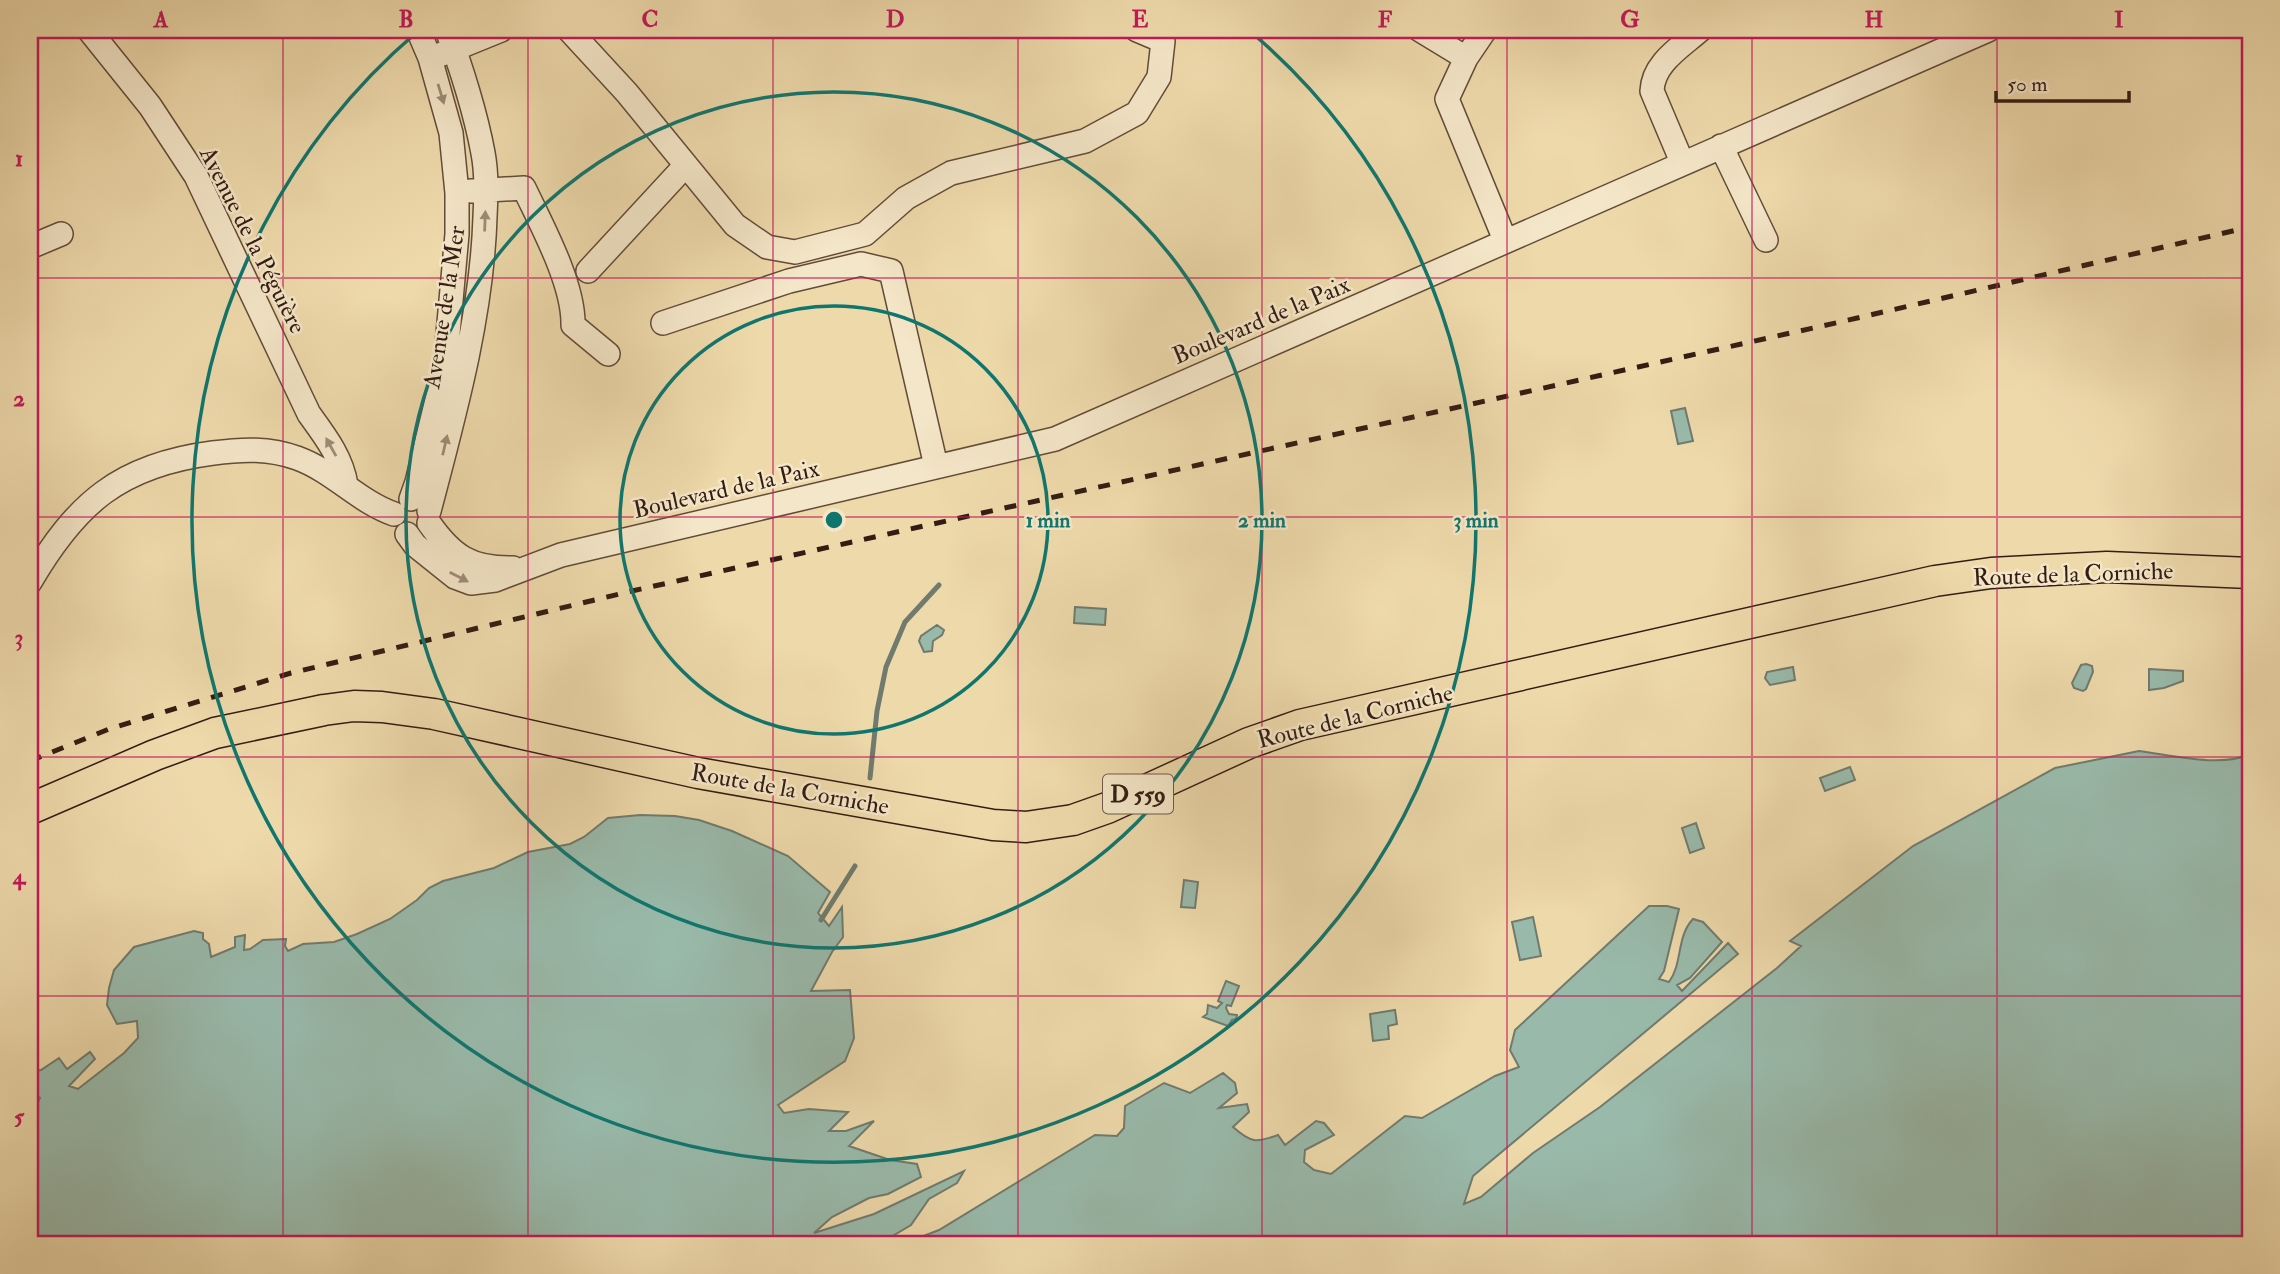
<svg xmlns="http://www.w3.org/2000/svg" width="2280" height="1274" font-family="'IM FELL Double Pica',serif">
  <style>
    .water { fill: #99baab; stroke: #707b6e; stroke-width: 2 }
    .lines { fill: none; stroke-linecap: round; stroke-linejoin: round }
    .stream { stroke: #707b6e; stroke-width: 5 }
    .minor-casing { stroke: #624c39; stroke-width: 26 }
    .major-casing { stroke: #331d13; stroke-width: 33 }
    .minor { stroke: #f4e6c8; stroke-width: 23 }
    .major { stroke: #eed9ab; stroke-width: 30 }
    .rail { stroke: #331d13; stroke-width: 5; stroke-dasharray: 12 12; stroke-linecap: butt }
    .oneway { fill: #9d8c77 }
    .grid { fill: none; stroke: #c2185b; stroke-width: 2; stroke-opacity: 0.55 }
    .ring { fill: none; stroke: #0f766e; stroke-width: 3.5 }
    .labels { text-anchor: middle; stroke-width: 5; stroke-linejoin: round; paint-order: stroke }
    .shield { fill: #f4e6c8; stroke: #6d5949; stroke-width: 2 }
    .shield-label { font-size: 23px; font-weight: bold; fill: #331d13 }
    .street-label { font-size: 24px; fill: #331d13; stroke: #f4e6c8 }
    .centre { fill: #0f766e; stroke: #f4e6c8; stroke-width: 3.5 }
    .ring-label { font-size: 21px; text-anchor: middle; font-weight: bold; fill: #0f766e; stroke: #f4e6c8; stroke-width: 5; stroke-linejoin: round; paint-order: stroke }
    .neatline { fill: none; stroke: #c2185b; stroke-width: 2.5 }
    .grid-label { font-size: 23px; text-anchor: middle; font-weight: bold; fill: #c2185b }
  </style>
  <rect width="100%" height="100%" fill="#eed9ab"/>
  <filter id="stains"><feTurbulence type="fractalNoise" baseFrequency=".00286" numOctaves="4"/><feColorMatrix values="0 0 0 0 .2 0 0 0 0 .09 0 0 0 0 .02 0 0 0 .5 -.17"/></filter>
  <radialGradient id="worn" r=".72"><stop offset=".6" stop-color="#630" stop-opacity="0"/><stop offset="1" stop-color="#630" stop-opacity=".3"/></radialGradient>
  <!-- water -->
  <path class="water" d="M1685,408L1693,441L1678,444L1671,411Z
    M1075,607L1106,609L1105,625L1074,623Z
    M937,625L944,630L942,635L933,641L932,651L924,652L919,641L921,636Z
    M2086,664L2092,666L2093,672L2086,689L2083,691L2074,688L2072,683L2081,665Z
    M1793,667L1795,680L1770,685L1765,678L1767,672Z
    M2149,669L2183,671V681L2164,688L2149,690Z
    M2139,751C2171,755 2221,768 2250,754V1244H903L939,1230L1095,1135L1117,1136L1124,1128L1125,1106L1164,1083L1190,1093L1223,1073L1235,1083L1237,1093L1219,1108L1247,1104L1249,1112L1233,1127C1251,1143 1256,1143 1278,1135L1285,1145L1316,1121L1324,1123L1334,1135L1305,1150L1304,1162L1314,1170L1331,1174L1405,1116L1422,1118L1495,1076L1519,1067L1510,1050L1515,1030L1649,906H1667L1679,909L1664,971L1659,979L1669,982C1683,963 1676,937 1693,919L1703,922L1722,942L1690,978L1677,985L1682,991L1728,943L1738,954L1473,1176L1464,1204L1481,1197L1533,1153L1600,1107L1777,968L1801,946L1790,941L1913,846L2055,768Z
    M1850,767L1855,780L1825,791L1820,778Z
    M640,815L675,816L699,820L732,831L788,856L830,892L818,913L829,926L842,907L843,937L832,952L811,991L850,990L854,1038L845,1061L778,1105L784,1113L809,1109L848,1112L829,1131H846L874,1121L849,1146L890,1160L917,1164L921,1177L888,1194L869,1198L832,1217L814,1233L874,1214L964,1171L957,1183L929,1199L911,1225L879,1244H30V1109L34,1110L40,1098L30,1092V1072L41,1070L59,1058L67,1069L90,1052L95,1059L69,1086L78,1089L124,1053L138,1038L137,1021L117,1024L107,1005L109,988L114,970L134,947L194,931L203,933V939L209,944L211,957L235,947V937L245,935L244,950L250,949L263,940L286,939L285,946L288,951L303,944L334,942L357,934L390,919L417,900L429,888L443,881L494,868L528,852L570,844L584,837L608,818Z
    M1696,823L1704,848L1690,853L1682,828Z
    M1184,880L1198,882L1195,908L1181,907Z
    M1533,917L1541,956L1520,960L1512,922Z
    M1226,981L1239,986L1231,1006L1227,1005L1226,1008L1229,1014L1237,1015L1236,1019L1232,1020L1228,1026L1203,1017L1207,1014L1208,1005L1217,1008L1222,1003L1218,1001Z
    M1395,1010L1397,1024L1388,1026L1389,1039L1373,1041L1370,1014Z"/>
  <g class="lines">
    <!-- stream -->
    <path class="stream" d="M870,778L877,711L886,667L905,622L939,585
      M821,920L855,866"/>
    <defs>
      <path id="minor" d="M89,30L150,106L196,176L309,414C325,436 342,458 346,485
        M569,30L627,93L735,225L767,247L795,252L865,234L906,198L951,173L1085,141L1137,113L1159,77L1163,41L1137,30
        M1420,30L1466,58
        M1485,30L1466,58L1447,99L1505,240
        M442,54L501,30
        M1721,146L1766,240
        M1682,162L1652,91C1653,63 1681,47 1700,30
        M471,191L524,188C542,226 574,284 573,325L608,354
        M30,247L61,234
        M588,271L685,166
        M663,323L789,281L861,264L891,271L936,466
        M411,499L417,482L445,367L457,234V193L451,133L430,58L418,30
        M429,511C454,416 482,316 485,217C486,196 487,174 483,153C476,115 461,66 447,30
        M429,523C452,556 471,569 513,568
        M407,534L415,545L455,577L471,583L495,580L561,555L1055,439L1988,30
        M30,582C76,503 120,465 213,453C243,449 269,448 297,458C333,471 359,502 394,514"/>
      <path id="major" d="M30,809L155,755L215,733L324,710L354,706L382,707L434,714L698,773L993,825L1026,827L1073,820L1107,808L1249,743L1300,725L1935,581L1991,573L2107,567L2250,573"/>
    </defs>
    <!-- minor casing -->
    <use href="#minor" class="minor-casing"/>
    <!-- major casing -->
    <use href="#major" class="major-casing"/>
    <!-- minor -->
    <use href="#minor" class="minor"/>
    <!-- major -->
    <use href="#major" class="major"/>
    <!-- rail -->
    <path class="rail" d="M30,761L109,729L291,673L632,591L1840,322L2250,227"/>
  </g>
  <!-- one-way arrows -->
  <defs><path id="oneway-solid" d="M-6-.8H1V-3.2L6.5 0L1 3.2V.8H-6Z" transform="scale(1.75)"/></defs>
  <g class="oneway">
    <use href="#oneway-solid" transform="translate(441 94) rotate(73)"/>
    <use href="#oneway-solid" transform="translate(485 221) rotate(-88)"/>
    <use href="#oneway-solid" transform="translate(445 445) rotate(-77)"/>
    <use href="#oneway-solid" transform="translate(331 447) rotate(-119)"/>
    <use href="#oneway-solid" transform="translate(459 577) rotate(27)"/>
  </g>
  <!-- grid -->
  <path class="grid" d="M283,30V1244M528,30V1244M773,30V1244M1018,30V1244M1262,30V1244M1507,30V1244M1752,30V1244M1997,30V1244M30,278H2250M30,517H2250M30,757H2250M30,996H2250"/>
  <!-- distance rings -->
  <g class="ring">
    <circle cx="834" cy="520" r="214"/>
    <circle cx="834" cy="520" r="428"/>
    <path d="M1251 32A642 642 0 1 1 417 32"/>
  </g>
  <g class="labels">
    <!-- shield labels -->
    <rect class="shield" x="1103" y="774.5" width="70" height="39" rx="5"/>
    <g class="shield-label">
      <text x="1138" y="802">D 559</text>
    </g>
    <!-- street labels -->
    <g class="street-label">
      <text transform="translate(253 240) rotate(63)" y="8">Avenue de la Péguière</text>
      <text transform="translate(444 307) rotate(-81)" y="8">Avenue de la Mer</text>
      <text transform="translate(1261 320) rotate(-23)" y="8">Boulevard de la Paix</text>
      <text transform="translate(726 489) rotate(-13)" y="8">Boulevard de la Paix</text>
      <text transform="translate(2073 574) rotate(-2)" y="8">Route de la Corniche</text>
      <text transform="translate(1355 716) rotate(-14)" y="8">Route de la Corniche</text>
      <text transform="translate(790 789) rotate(10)" y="8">Route de la Corniche</text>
    </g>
  </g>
  <circle cx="834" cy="520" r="10" class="centre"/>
  <g class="ring-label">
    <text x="1048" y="527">1 min</text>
    <text x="1262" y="527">2 min</text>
    <text x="1476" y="527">3 min</text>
  </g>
  <!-- margin -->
  <rect width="2280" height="1274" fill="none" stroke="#eed9ab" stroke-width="77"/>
  <!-- scale -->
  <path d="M1996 91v10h133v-10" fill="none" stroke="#331d13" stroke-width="3.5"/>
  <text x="2007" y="91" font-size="21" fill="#331d13" stroke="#f4e6c8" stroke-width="5" paint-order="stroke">50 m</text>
  <rect x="38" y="38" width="2204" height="1198" class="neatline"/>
  <g class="grid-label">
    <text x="161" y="27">A</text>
    <text x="406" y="27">B</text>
    <text x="650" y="27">C</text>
    <text x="895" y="27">D</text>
    <text x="1140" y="27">E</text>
    <text x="1385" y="27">F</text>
    <text x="1630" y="27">G</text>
    <text x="1874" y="27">H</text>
    <text x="2119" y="27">I</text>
    <text x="19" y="166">1</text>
    <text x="19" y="406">2</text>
    <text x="19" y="645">3</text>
    <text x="19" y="884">4</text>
    <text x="19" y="1124">5</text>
  </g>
  <rect width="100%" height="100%" filter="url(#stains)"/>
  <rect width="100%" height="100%" fill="url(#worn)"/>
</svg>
